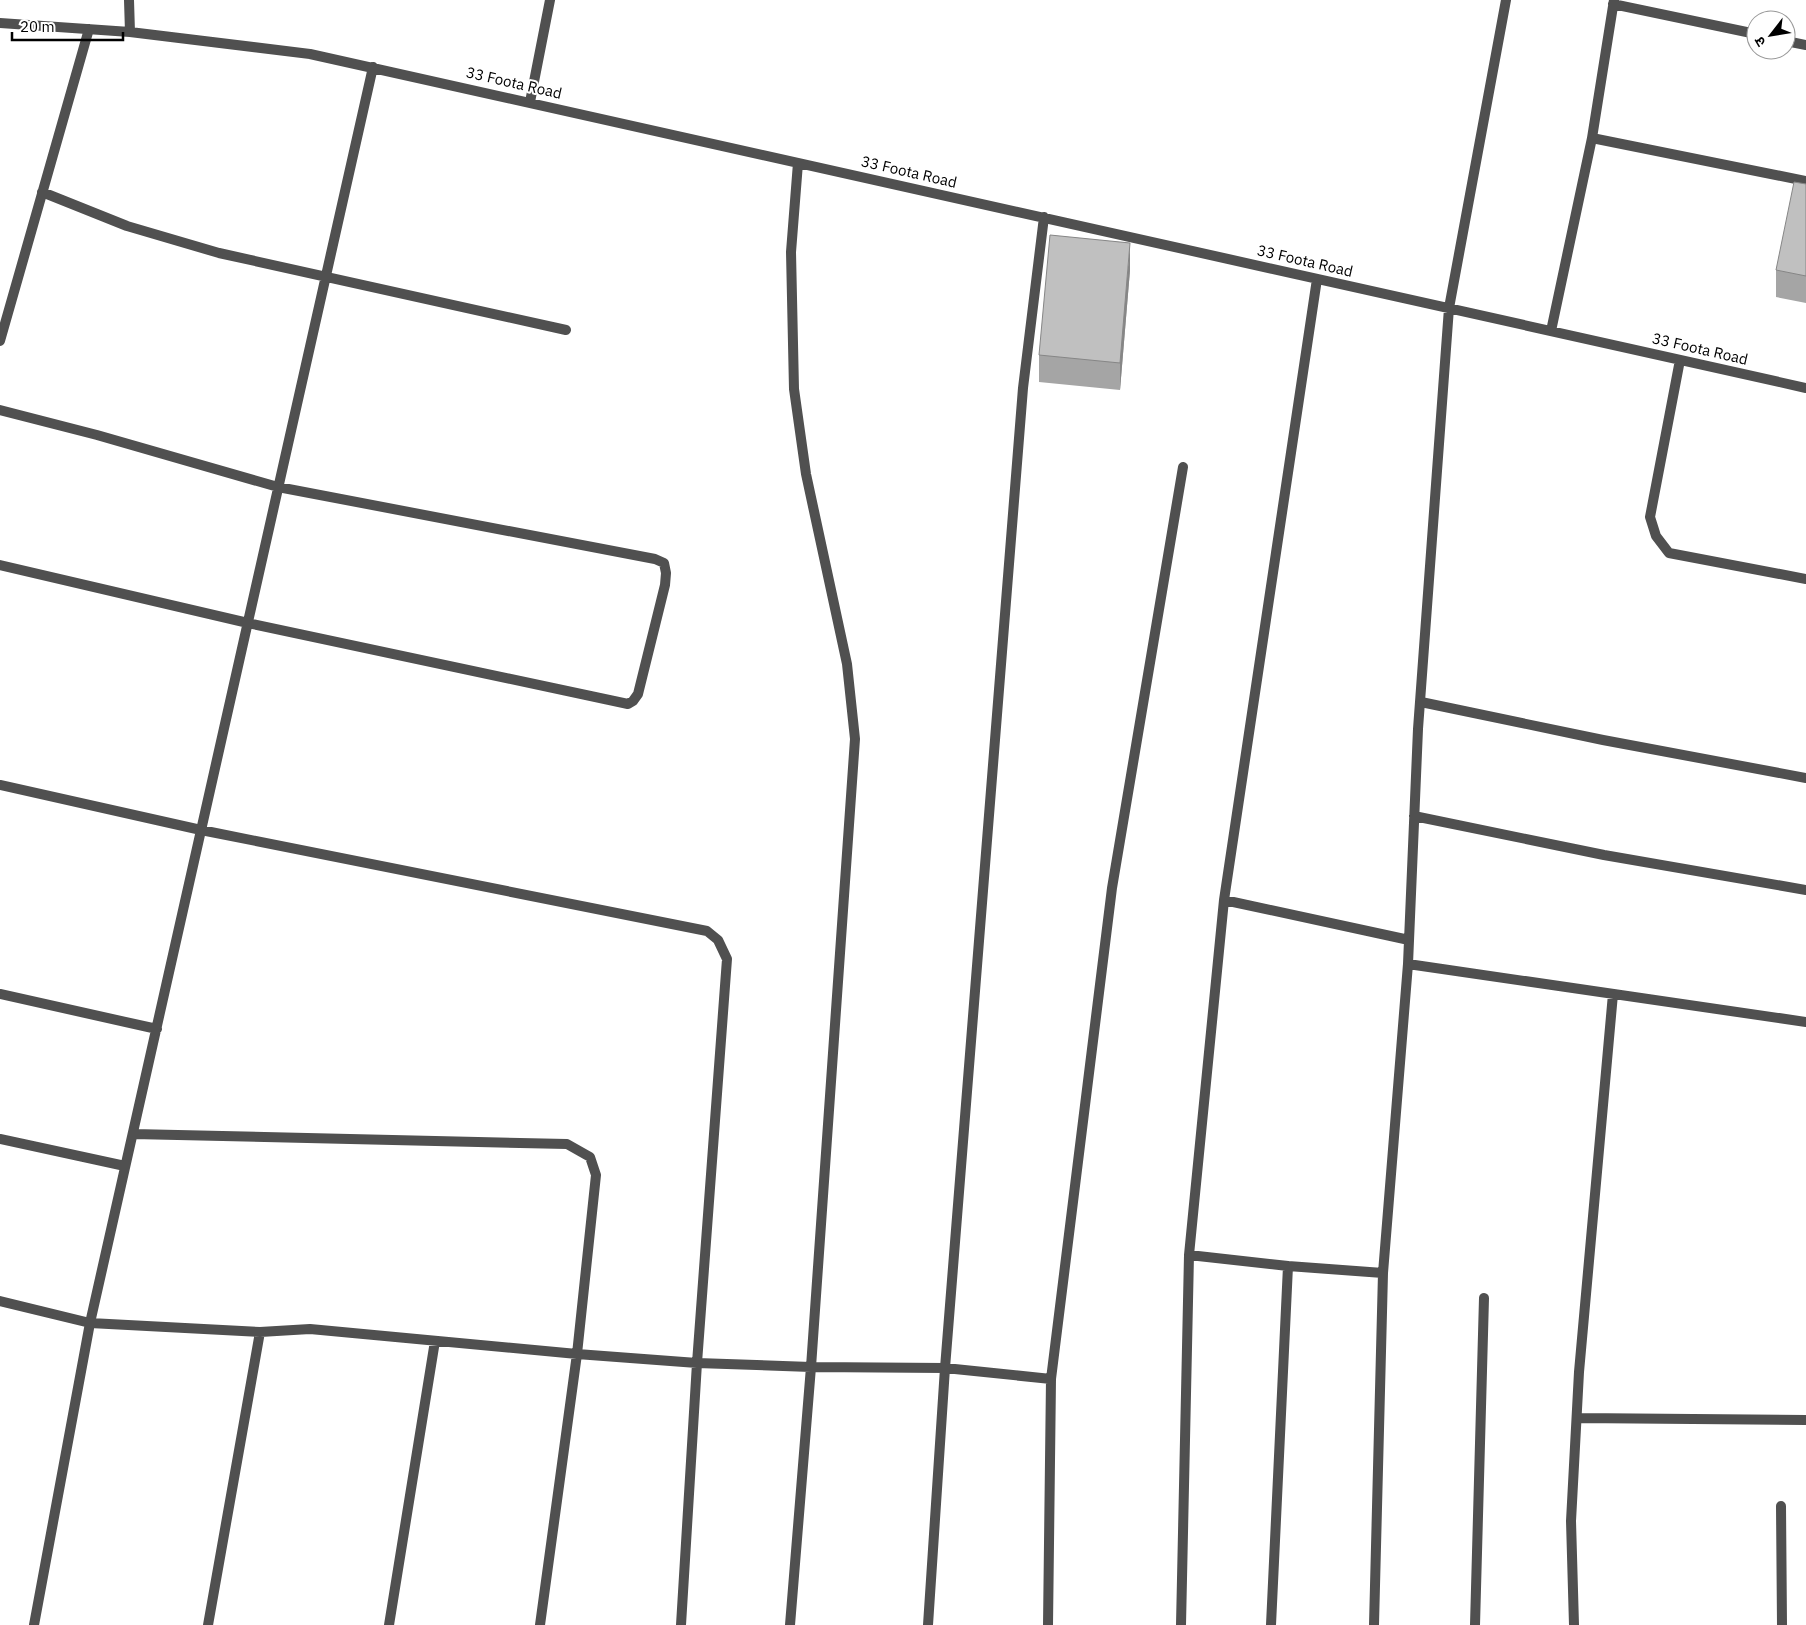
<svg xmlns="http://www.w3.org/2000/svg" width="1806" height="1625" font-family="'IBM Plex Sans','Noto Sans Devanagari',sans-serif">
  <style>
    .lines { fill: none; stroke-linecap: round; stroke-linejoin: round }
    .street { stroke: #505050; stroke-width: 10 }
    .wall { fill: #a5a5a5 }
    .shaded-wall { fill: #868686 }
    .building { fill: #c0c0c0; stroke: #868686 }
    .labels { text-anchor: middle; stroke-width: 4; stroke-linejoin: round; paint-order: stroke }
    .street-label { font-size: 15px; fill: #000; stroke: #fff }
  </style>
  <rect width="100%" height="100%" fill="#fff"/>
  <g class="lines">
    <!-- street -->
    <path class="street" d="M129,0L130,32
      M1613,4L1756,34
      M0,23L130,32L310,54L1806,388
      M1786,41L1806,45
      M530,102L550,0
      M1592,138L1806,181
      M42,192L127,226L219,253L566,330
      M1551,331L1592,138L1614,0
      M0,341L89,29
      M1680,360L1650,517L1656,536L1669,553L1806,579
      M0,410L97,435L278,487L655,559L664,563L666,573L665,585L638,694L633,701L628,704L248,623L0,565
      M1421,702L1603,740L1806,778
      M0,785L201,830L707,931L718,940L727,959L697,1363L681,1625
      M1414,816L1604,855L1806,890
      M1224,900L1409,940
      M1408,964L1806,1022
      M0,994L157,1029
      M133,1134L567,1144L590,1157L596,1175L577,1354L540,1625
      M0,1139L125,1166
      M1189,1255L1288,1266
      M0,1301L90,1323L260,1332L310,1329L577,1354L697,1363L811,1367L945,1368L1051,1379L1048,1625
      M1051,1379L1112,888L1183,467
      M1577,1418L1806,1420
      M1781,1506L1782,1625
      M34,1625L90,1323L373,67
      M208,1625L260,1332
      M389,1625L435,1341
      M790,1625L811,1367L855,739L847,664L806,474L794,389L791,252L798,163
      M928,1625L945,1368L1023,388L1044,217
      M1181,1625L1189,1255L1224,900L1317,279
      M1271,1625L1288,1266L1383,1273
      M1374,1625L1383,1273L1408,964L1418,729L1449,308L1506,0
      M1475,1625L1484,1298
      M1574,1625L1571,1521L1579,1372L1613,994"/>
  </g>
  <!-- wall -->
  <path class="wall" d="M1806,184V303L1776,297V270Z
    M1130,270L1120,390L1039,382V355Z"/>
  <!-- shaded-wall -->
  <path class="shaded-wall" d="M1130,243V270L1120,390V363Z"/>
  <!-- building -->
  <path class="building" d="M1794,182L1806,184V276L1776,270Z
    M1050,235L1130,243L1120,363L1039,355Z"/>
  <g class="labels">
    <!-- street labels -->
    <g class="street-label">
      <text transform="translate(514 83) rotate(13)" y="5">33 Foota Road</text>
      <text transform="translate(909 172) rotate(13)" y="5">33 Foota Road</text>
      <text transform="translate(1305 261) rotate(13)" y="5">33 Foota Road</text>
      <text transform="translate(1700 349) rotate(13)" y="5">33 Foota Road</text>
    </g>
  </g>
  <!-- north arrow -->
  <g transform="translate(1771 35) rotate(239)"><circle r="24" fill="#ffffff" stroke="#999999"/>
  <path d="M0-4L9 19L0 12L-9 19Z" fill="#000000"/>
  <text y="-8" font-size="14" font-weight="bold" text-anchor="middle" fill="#000000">उ</text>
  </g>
  <!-- scale -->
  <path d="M12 32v8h111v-8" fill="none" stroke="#000000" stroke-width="2.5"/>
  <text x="20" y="32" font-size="15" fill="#000000" stroke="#ffffff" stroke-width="4" paint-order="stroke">20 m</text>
</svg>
